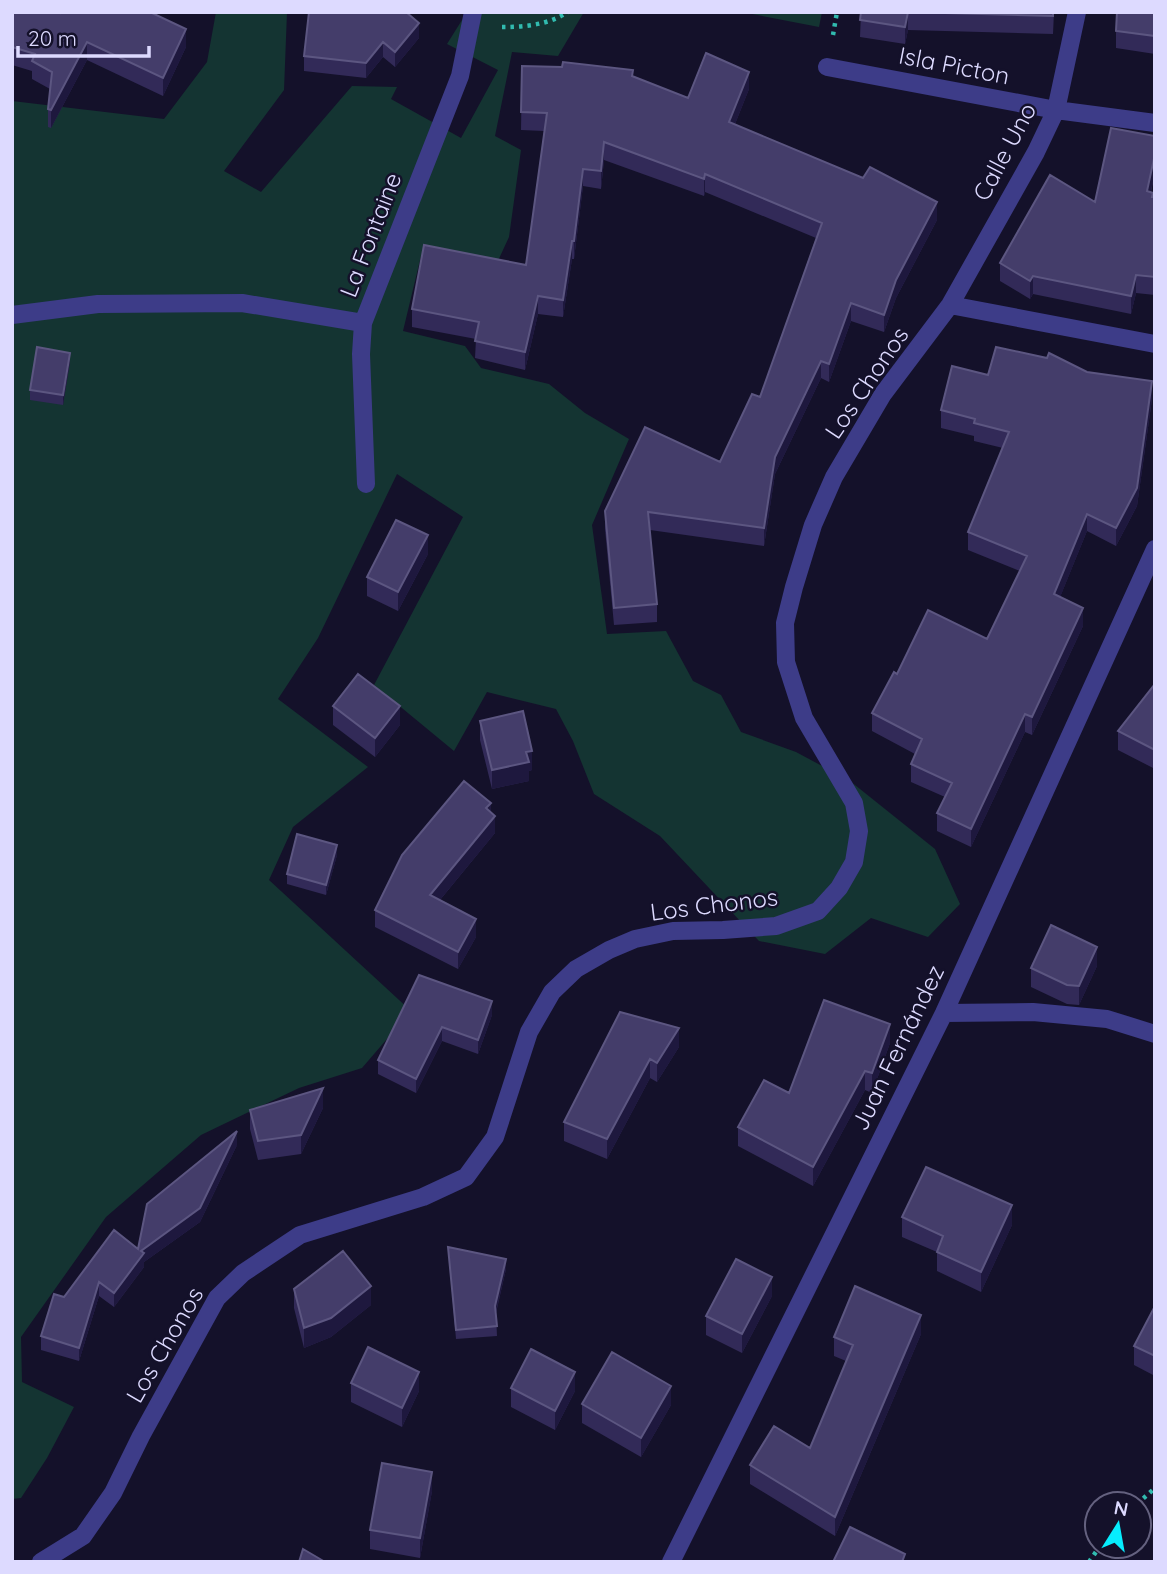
<svg xmlns="http://www.w3.org/2000/svg" width="1167" height="1574" font-family="Quicksand,sans-serif">
  <style>
    .green { fill: #143432 }
    .lines { fill: none; stroke-linecap: round; stroke-linejoin: round }
    .path { stroke: #31bbaf; stroke-width: 4.5; stroke-dasharray: 3.5 5; stroke-linecap: butt }
    .minor { stroke: #3d3c88; stroke-width: 18 }
    .wall { fill: #322a58 }
    .shaded-wall { fill: #1e183e }
    .building { fill: #443d6a; stroke: #5c5681; stroke-width: 2 }
    .labels { text-anchor: middle; stroke-width: 5; stroke-linejoin: round; paint-order: stroke }
    .street-label { font-size: 24px; fill: #dddaff; stroke: #14112a }
  </style>
  <rect width="100%" height="100%" fill="#14112a"/>
  <!-- green -->
  <path class="green" d="M216,12H287L284,90L224,171L261,192L352,86L397,87L391,99L461,138L498,70L447,44L467,12H584L558,56L512,52L495,136L521,150L509,237L497,263L421,256L403,331L465,346L481,368L549,384L585,413L629,439L592,525L607,634L666,631L693,681L721,695L741,732L796,752L850,781L935,849L960,904L928,937L871,918L825,954L759,941L660,836L594,794L573,741L556,709L487,692L454,751L374,685L463,517L397,474L318,638L278,699L368,767L293,827L269,880L411,1011L362,1068L299,1088L201,1135L106,1217L21,1337L22,1382L74,1407L47,1458L21,1498L12,1499V101L164,119L207,62Z
    M742,12H822L819,27Z"/>
  <g class="lines">
    <!-- path -->
    <path class="path" d="M502,27C524,27 548,25 568,12
      M833,35L837,12
      M1137,1504L1155,1488
      M1089,1562L1100,1546"/>
    <!-- minor -->
    <path class="minor" d="M827,67L1056,110L1155,123
      M950,305L1155,344
      M12,315L98,304L242,303L363,323
      M366,484L361,354L363,323L460,76L473,12
      M944,1013L1033,1012L1107,1019L1155,1034
      M41,1562L83,1536L113,1493L141,1436L217,1298L243,1273L300,1235L423,1197L466,1177L495,1137L529,1032L552,992L576,969L609,950L635,939L673,931L723,930L776,926L818,911L839,888L854,862L859,831L854,803L804,718L786,662L785,623L794,587L813,525L834,477L883,394L950,305L1036,152L1056,110L1077,12
      M671,1562L944,1013L1155,549"/>
  </g>
  <!-- wall -->
  <path class="wall" d="M12,12L186,47L163,96L87,60L51,128L48,127V109L50,89L32,79V71L12,65Z
    M309,12L419,38L395,67L383,57L366,78L304,71V56Z
    M861,12H1054L1053,34L908,30L905,44L860,37Z
    M1155,12V54L1116,48V31Z
    M522,66L633,76L688,98L749,89L735,124L937,220L896,298L884,332L851,321L829,382L821,378L775,474L764,546L650,530L657,604V622L614,625L605,529V511L720,462L760,397L816,238L705,192L704,196L604,160L601,189L583,186L574,259H572L563,317L538,314L525,370L475,358L476,339L412,327V309L526,265L544,131L521,130Z
    M1155,136V172L1151,192L1153,197H1155V295L1136,293L1131,314L1033,294L1030,299L1000,281V263L1095,202Z
    M70,362L63,405L30,400V390Z
    M1087,372L1152,399L1137,506L1116,546L1087,531L1060,597L1083,626L1032,735L1025,732L971,847L937,831V813L945,797L911,782V764L915,754L872,731V713L897,674L987,639L1020,571L968,550V532L1003,448L974,441V436L941,428V410L988,375Z
    M428,554L398,611L367,596V577Z
    M1155,684V769L1118,750V731Z
    M333,706L400,725L375,757L333,725Z
    M480,721L532,770L529,771V781L492,789L480,740Z
    M491,813L495,833L440,900L476,937L458,969L375,927V910Z
    M337,855L326,895L287,884V874Z
    M1097,966L1079,1005L1067,1004L1031,987V968Z
    M419,975L492,1015L478,1054L442,1041L416,1093L378,1074V1060Z
    M620,1012L679,1047L657,1082L650,1078L607,1159L564,1141V1122Z
    M890,1043L872,1093L865,1090L813,1186L738,1146V1127L789,1093Z
    M323,1108L301,1154L258,1160L250,1129V1110Z
    M237,1145L200,1222L144,1262V1267L114,1307L99,1296L79,1361L41,1350V1336L64,1297L138,1249Z
    M902,1217L1012,1225L981,1292L937,1271V1252L902,1237Z
    M448,1247L506,1269L496,1313L497,1336L456,1339Z
    M294,1289L371,1305L331,1337L304,1348L294,1308Z
    M772,1296L742,1353L706,1335V1316Z
    M1155,1306V1376L1134,1365V1346Z
    M921,1334L835,1536L750,1484V1465L810,1448L846,1361L834,1356V1337Z
    M351,1383L419,1391L402,1427L351,1402Z
    M511,1388L575,1391L555,1430L511,1407Z
    M582,1404L671,1405L641,1457L582,1423Z
    M432,1491L420,1558L370,1549V1530Z"/>
  <!-- shaded-wall -->
  <path class="shaded-wall" d="M908,12V30L905,44V27Z
    M419,23V38L395,67V52Z
    M186,29V47L163,96V78Z
    M87,42V60L51,128V110Z
    M383,42V57L366,78V63Z
    M749,72V89L729,139V122Z
    M604,142V160L601,189V171Z
    M1155,154V172L1147,209V191Z
    M583,169V186L574,259V241Z
    M705,174V192L704,196V179Z
    M937,202V220L896,298L884,332V315L896,280Z
    M572,241V259L563,317V300Z
    M1136,275V293L1131,314V296Z
    M1033,276V294L1030,299V281Z
    M538,296V314L525,370V352Z
    M851,303V321L829,382V364Z
    M70,353V362L63,405V395Z
    M821,361V378L775,474L764,546V528L775,457Z
    M1152,381V399L1137,506L1116,546V528Z
    M1087,514V531L1054,612V594Z
    M428,535V554L398,611V592Z
    M1083,608V626L1032,735V717Z
    M400,706V725L375,757V738Z
    M1025,714V732L971,847V829Z
    M532,751V770L529,771V781L492,789V770L526,752Z
    M491,803V820L486,808Z
    M495,816V833L430,912V895Z
    M337,845V855L326,895V885Z
    M476,919V937L458,969V952Z
    M1097,947V966L1079,1005V986Z
    M492,1001V1015L478,1054V1040Z
    M890,1024V1043L872,1093V1073Z
    M442,1027V1041L416,1093V1079Z
    M679,1028V1047L657,1082V1063Z
    M650,1059V1078L607,1159V1139Z
    M865,1071V1090L813,1186V1167Z
    M323,1088V1108L301,1154V1135Z
    M237,1131V1145L200,1222L144,1262V1267L114,1307V1293L141,1251Z
    M1012,1205V1225L981,1292V1272Z
    M506,1259V1269L495,1316V1306Z
    M772,1277V1296L742,1353V1334Z
    M99,1282V1296L79,1361V1348Z
    M371,1286V1305L331,1337L304,1348V1328Z
    M921,1315V1334L835,1536V1517Z
    M419,1372V1391L402,1427V1408Z
    M575,1372V1391L555,1430V1411Z
    M671,1386V1405L641,1457V1438Z
    M432,1472V1491L420,1558V1538Z"/>
  <!-- building -->
  <path class="building" d="M12,12H56L60,13V12H150L186,29L163,78L87,42L51,110L48,109L52,72L32,61L35,54L12,47Z
    M309,12H406L419,23L395,52L383,42L366,63L304,56Z
    M861,12H1053V16L908,12L905,27L860,20Z
    M1117,12H1155V36L1116,31Z
    M706,53L749,72L729,122L863,178L870,167L937,202L896,280L884,315L851,303L829,364L821,361L775,457L764,528L648,512L657,604L614,608L605,511L645,427L720,462L752,394L760,397L822,223L705,174L704,179L604,142L601,171L583,169L574,241H572L563,300L538,296L525,352L475,341L479,322L412,309L424,245L526,265L547,113L521,112L522,66L562,67L563,62L633,70L632,76L688,98Z
    M1111,128L1155,136V154L1147,191L1153,193L1152,197H1155V277L1136,275L1131,296L1033,276L1030,281L1000,263L1050,175L1095,202Z
    M37,347L70,353L63,395L30,390Z
    M996,347L1047,358L1049,353L1087,372L1152,381L1137,488L1116,528L1087,514L1054,594L1083,608L1032,717L1025,714L971,829L937,813L952,783L911,764L922,739L872,713L894,672L897,674L928,610L987,639L1027,556L968,532L1009,432L974,423L975,419L941,410L952,366L988,375Z
    M396,520L428,535L398,592L367,577Z
    M358,674L400,706L375,738L333,706Z
    M1155,684V750L1118,731Z
    M523,711L532,751L526,752L529,762L492,770L480,721Z
    M464,781L491,803L486,808L495,816L430,895L476,919L458,952L375,910L402,855Z
    M297,834L337,845L326,885L287,874Z
    M1051,925L1097,947L1079,986L1067,985L1031,968Z
    M419,975L492,1001L478,1040L442,1027L416,1079L378,1060Z
    M824,1000L890,1024L872,1073L865,1071L813,1167L738,1127L764,1080L789,1093Z
    M620,1012L679,1028L657,1063L650,1059L607,1139L564,1122Z
    M323,1088L301,1135L258,1141L250,1110Z
    M237,1131L200,1208L141,1251L144,1253L114,1293L99,1282L79,1348L41,1336L54,1294L64,1297L114,1230L138,1249L147,1204Z
    M926,1167L1012,1205L981,1272L937,1252L943,1236L902,1217Z
    M448,1247L506,1259L495,1306L497,1326L456,1330Z
    M343,1251L371,1286L331,1318L304,1328L294,1289Z
    M736,1259L772,1277L742,1334L706,1316Z
    M855,1286L921,1315L835,1517L750,1465L774,1426L810,1448L853,1345L834,1337Z
    M1155,1306V1356L1134,1346Z
    M368,1347L419,1372L402,1408L351,1383Z
    M531,1349L575,1372L555,1411L511,1388Z
    M612,1352L671,1386L641,1438L582,1404Z
    M382,1463L432,1472L420,1538L370,1530Z
    M850,1527L905,1554L902,1562H833Z
    M303,1549L325,1562H299Z"/>
  <g class="labels">
    <!-- street labels -->
    <g class="street-label">
      <text transform="translate(954 66) rotate(11)" y="8">Isla Picton</text>
      <text transform="translate(1005 152) rotate(-62)" y="8">Calle Uno</text>
      <text transform="translate(371 235) rotate(-69)" y="8">La Fontaine</text>
      <text transform="translate(867 383) rotate(-56)" y="8">Los Chonos</text>
      <text transform="translate(714 905) rotate(-7)" y="8">Los Chonos</text>
      <text transform="translate(898 1048) rotate(-64)" y="8">Juan Fernández</text>
      <text transform="translate(165 1345) rotate(-60)" y="8">Los Chonos</text>
    </g>
  </g>
  <!-- border -->
  <rect width="1167" height="1574" fill="none" stroke="#dddaff" stroke-width="28"/>
  <!-- north arrow -->
  <g transform="translate(1118 1525) rotate(11)"><circle r="33" fill="#14112a" stroke="#64617f" stroke-width="2"/>
  <path d="M0-5L12 26L0 18L-12 26Z" fill="#07ecfd"/>
  <text y="-10" font-size="19" font-weight="bold" text-anchor="middle" fill="#dddaff">N</text>
  </g>
  <!-- scale -->
  <path d="M18 46v10h131v-10" fill="none" stroke="#dddaff" stroke-width="3.5"/>
  <text x="28" y="46" font-size="21" fill="#dddaff" stroke="#14112a" stroke-width="5" paint-order="stroke">20 m</text>
</svg>
